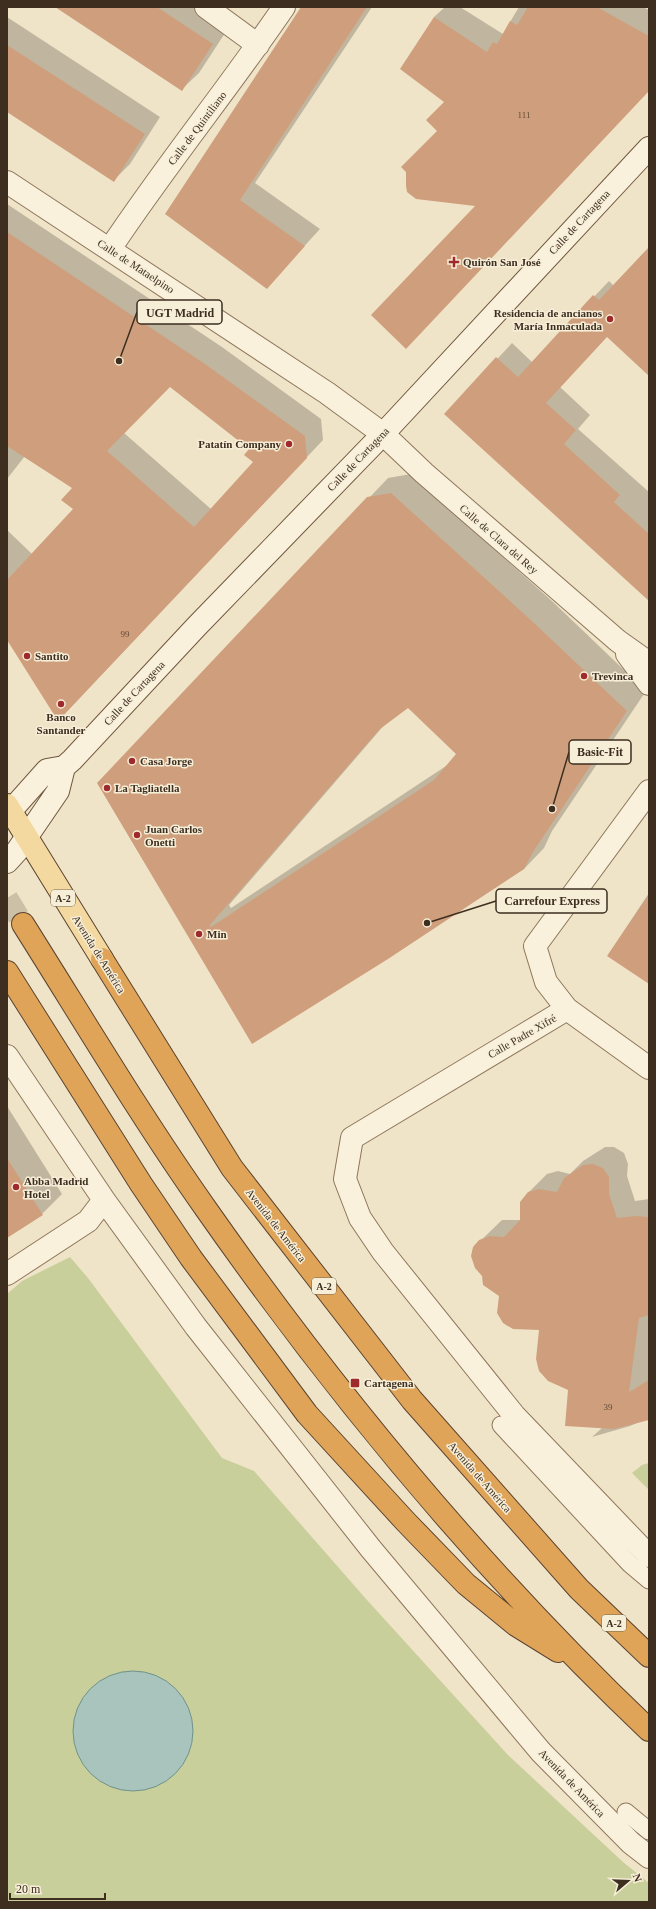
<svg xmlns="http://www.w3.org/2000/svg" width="656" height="1909" font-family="Georgia,serif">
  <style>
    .green { fill: #c9cf9b }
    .water { fill: #a9c4bc; stroke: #6f938a }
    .shadow { fill: #0003; fill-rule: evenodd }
    .building { fill: #cf9f7d; fill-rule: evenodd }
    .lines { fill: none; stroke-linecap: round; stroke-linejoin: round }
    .highway-tunnel { stroke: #ccc0a6; stroke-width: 22; stroke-dasharray: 22 11; stroke-linecap: butt }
    .lane-casing { stroke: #8d765c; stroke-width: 19 }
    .street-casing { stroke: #8d765c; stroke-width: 24 }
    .secondary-casing { stroke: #6f573f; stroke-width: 24 }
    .primary-casing { stroke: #5b4430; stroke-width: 24 }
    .highway-casing { stroke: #5b4430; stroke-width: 24 }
    .lane { stroke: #faf1dc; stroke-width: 17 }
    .street { stroke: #faf1dc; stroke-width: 22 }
    .secondary { stroke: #faf1dc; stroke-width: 22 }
    .primary { stroke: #f3d9a0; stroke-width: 22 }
    .highway { stroke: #e0a458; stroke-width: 22 }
    .poi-dot { fill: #9e2a2b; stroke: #f7eed8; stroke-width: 1.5 }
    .labels { text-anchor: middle; stroke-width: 3; stroke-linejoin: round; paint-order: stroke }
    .number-label { font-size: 9px; fill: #624a37 }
    .shield { fill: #f7eed8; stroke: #756857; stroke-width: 1 }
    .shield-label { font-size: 10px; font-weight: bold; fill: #3d2e20 }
    .street-label { font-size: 11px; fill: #3d2e20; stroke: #f7eed8 }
    .poi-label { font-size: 11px; font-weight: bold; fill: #3d2e20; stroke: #f7eed8; text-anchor: start }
    .leader { fill: none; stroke: #3d2e20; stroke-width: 1.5 }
    .callout-dot { fill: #3d2e20; stroke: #f7eed8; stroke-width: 1.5 }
    .callout { fill: #f7eed8; stroke: #3d2e20; stroke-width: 1.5 }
    .callout-label { font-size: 12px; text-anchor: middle; font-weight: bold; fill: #3d2e20 }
  </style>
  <rect width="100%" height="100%" fill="#f0e4c8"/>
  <!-- green -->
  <path class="green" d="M70,1257L88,1278L222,1458L254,1471L367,1600L508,1755L623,1862L649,1883V1902H7V1294L22,1281Z
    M649,1463V1490L632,1473L642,1465Z"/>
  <!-- water -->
  <path class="water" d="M73 1731a60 60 0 1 1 120 0a60 60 0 1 1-120 0Z"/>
  <!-- shadow -->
  <path class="shadow" d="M56,7H199L229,27L199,73L182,89Z
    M303,7H372L255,183L320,229L267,287L166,214Z
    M445,7H460L503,34L519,7H643L649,10V90L477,205L438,131L445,102L434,17Z
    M7,17L160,117L130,164L114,180L7,110Z
    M7,204L222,347L321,419L323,440L59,720L7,638V530L32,554L74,509L73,488L25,456L7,479ZM170,386L250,448L255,462L211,509L124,433Z
    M649,248V362L607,336L560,387L590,415L578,429L649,492V600L446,414L512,343L532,362L609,281L614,286Z
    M411,474L553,602L646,691L552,831L544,848L524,869L253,1043L98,784L388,478ZM409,707L457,754L449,764L231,908L229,905L386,723Z
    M649,893V983L608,955Z
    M7,1106L62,1194L42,1214L7,1237Z
    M605,1147H614L624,1153L628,1164L627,1176L635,1201L649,1199V1418L630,1426L592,1437L602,1428L569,1390L540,1329L513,1328L506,1325L501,1319L498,1309L500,1295L483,1276L474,1247L502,1220H521L529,1192L547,1174L558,1171L570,1174L583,1161Z"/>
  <!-- building -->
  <path class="building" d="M55,7H157L213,44L182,91Z
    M301,7H367L240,200L305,246L267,289L165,214Z
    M528,7H597L649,36V91L406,349L371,315L475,206L416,199L407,192L406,186V172L401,167L437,131L426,120L444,102L400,69L434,17L487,52L493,42L497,44L510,21L517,25Z
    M7,45L145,134L114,182L7,112Z
    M7,232L205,364L305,436L307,458L58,721L7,640V580L73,509L61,500L72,488L7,446ZM170,387L249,449L244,455L253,462L194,527L107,451Z
    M649,247V376L607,337L546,403L576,430L564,444L620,495L614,502L649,534V601L444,414L496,357L518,377L593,295L599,300Z
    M391,493L533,622L627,711L533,852L524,869L388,959L252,1044L97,783L367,497ZM408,708L456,754L434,780L211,927L210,925L380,729Z
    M649,894V984L607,956Z
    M7,1158L43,1215L7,1238Z
    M593,1164L603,1168L609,1177V1194L617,1218L635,1216L649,1217V1315L639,1318L629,1392L649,1380V1420L614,1429L565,1426L568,1390L548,1381L539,1371L536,1359L539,1330L513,1329L503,1323L497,1313L499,1296L483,1285L482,1276L475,1268L471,1256L473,1247L479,1240L490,1236L504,1237L520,1220V1202L528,1192L539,1189L557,1192L564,1178L583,1165Z"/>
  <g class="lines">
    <!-- highway-tunnel -->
    <path class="highway-tunnel" d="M7,898L23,924"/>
    <defs>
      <path id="lane" d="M501,1425L630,1564L649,1580
        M626,1812L649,1831"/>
      <path id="street" d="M206,7L258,45
        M7,182L327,393L383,434L424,473L618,641L649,663
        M110,249C165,166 228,89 284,7
        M627,654L649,684
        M649,791L535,946L546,982L567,1009L649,1068
        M567,1009L352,1138L345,1179L360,1218L383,1252L514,1415L649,1556
        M7,1056L104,1200L196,1327L371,1549L541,1752L631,1843L649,1857
        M7,1274L88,1221L104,1200"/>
      <path id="secondary" d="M7,815L47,770L64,767L72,760L196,627L383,434L649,148
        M7,862L17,851L58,791L64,767"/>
      <path id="primary" d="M7,805L102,959"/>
      <path id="highway" d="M23,924C83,1019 141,1117 206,1209C337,1396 484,1573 649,1730
        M102,959L232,1168L412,1400L579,1589L649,1656
        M7,972L141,1184L191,1258L307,1414L406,1522L466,1584L516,1625L558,1651"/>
    </defs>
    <!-- lane casing -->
    <use href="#lane" class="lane-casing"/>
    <!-- street casing -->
    <use href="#street" class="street-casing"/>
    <!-- secondary casing -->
    <use href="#secondary" class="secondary-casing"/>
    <!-- primary casing -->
    <use href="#primary" class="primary-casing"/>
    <!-- highway casing -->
    <use href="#highway" class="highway-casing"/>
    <!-- lane -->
    <use href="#lane" class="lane"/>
    <!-- street -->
    <use href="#street" class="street"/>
    <!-- secondary -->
    <use href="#secondary" class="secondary"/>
    <!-- primary -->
    <use href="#primary" class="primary"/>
    <!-- highway -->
    <use href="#highway" class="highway"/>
  </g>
  <!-- markers -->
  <g class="poi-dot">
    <path d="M452 256h4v4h4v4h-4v4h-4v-4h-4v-4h4z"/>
    <circle cx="610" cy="319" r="4"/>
    <circle cx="289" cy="444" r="4"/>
    <circle cx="27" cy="656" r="4"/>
    <circle cx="584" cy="676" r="4"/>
    <circle cx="61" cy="704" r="4"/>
    <circle cx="132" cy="761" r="4"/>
    <circle cx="107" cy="788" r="4"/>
    <circle cx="137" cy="835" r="4"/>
    <circle cx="199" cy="934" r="4"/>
    <circle cx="16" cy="1187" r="4"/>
    <rect x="350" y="1378" width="10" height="10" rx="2"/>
  </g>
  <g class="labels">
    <!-- number labels -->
    <g class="number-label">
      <text x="524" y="118">111</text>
      <text x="125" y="637">99</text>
      <text x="608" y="1410">39</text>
    </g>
    <!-- shield labels -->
    <g class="shield">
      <rect x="51" y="890" width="24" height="16" rx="3"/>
      <rect x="312" y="1278" width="24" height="16" rx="3"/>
      <rect x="602" y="1615" width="24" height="16" rx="3"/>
    </g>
    <g class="shield-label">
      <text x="63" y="902">A-2</text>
      <text x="324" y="1290">A-2</text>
      <text x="614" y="1627">A-2</text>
    </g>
    <!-- street labels -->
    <g class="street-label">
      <text transform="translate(197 128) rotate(-53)" y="4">Calle de Quintiliano</text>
      <text transform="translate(579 222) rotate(-47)" y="4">Calle de Cartagena</text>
      <text transform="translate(136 266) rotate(33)" y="4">Calle de Mataelpino</text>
      <text transform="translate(358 459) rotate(-46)" y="4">Calle de Cartagena</text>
      <text transform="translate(499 539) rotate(41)" y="4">Calle de Clara del Rey</text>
      <text transform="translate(134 693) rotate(-47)" y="4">Calle de Cartagena</text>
      <text transform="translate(99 954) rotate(58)" y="4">Avenida de América</text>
      <text transform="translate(522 1036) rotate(-30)" y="4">Calle Padre Xifré</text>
      <text transform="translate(276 1225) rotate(52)" y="4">Avenida de América</text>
      <text transform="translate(480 1477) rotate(49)" y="4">Avenida de América</text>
      <text transform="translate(572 1783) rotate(46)" y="4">Avenida de América</text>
    </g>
    <!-- poi labels -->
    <g class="poi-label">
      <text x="463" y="266">Quirón San José</text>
      <text x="602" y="317" text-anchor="end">Residencia de ancianos<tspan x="602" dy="13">María Inmaculada</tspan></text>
      <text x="281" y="448" text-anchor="end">Patatín Company</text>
      <text x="35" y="660">Santito</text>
      <text x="592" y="680">Trevinca</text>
      <text x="61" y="721" text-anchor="middle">Banco<tspan x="61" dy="13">Santander</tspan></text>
      <text x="140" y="765">Casa Jorge</text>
      <text x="115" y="792">La Tagliatella</text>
      <text x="145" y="833">Juan Carlos<tspan x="145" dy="13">Onetti</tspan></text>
      <text x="207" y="938">Min</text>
      <text x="24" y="1185">Abba Madrid<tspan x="24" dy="13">Hotel</tspan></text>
      <text x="364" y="1387">Cartagena</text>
    </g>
  </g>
  <!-- callouts -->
  <path class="leader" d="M119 361L137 312M552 809L569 752M427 923L496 901"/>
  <g class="callout-dot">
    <circle cx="119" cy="361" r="4"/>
    <circle cx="552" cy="809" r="4"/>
    <circle cx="427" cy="923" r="4"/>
  </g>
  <g class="callout">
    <rect x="137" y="300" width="85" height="24" rx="4"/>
    <rect x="569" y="740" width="62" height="24" rx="4"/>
    <rect x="496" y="889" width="111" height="24" rx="4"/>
  </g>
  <g class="callout-label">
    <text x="180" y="317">UGT Madrid</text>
    <text x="600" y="756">Basic-Fit</text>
    <text x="552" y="905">Carrefour Express</text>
  </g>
  <!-- border -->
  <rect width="656" height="1909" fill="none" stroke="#3d2e20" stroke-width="16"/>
  <!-- north arrow -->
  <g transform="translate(628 1881) rotate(71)" stroke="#f7eed8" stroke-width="3" paint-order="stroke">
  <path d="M0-3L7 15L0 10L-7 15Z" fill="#3d2e20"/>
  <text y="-6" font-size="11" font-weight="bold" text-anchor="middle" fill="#3d2e20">N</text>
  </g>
  <!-- scale -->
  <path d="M10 1893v6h95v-6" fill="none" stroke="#3d2e20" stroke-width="2"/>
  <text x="16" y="1893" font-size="12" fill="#3d2e20" stroke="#f7eed8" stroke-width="3" paint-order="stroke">20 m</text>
</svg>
